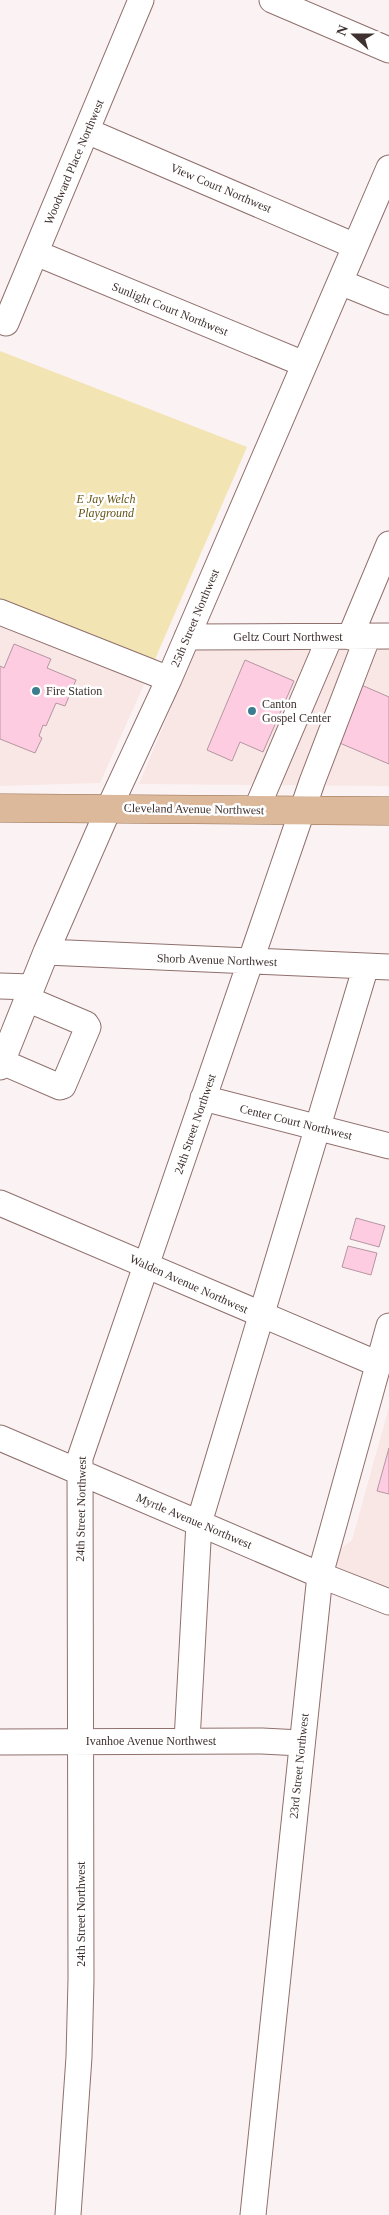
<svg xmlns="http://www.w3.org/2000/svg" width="389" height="2215" font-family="Georgia,serif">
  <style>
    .built { fill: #f9e7e5 }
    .park { fill: #f3e4b3 }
    .building { fill: #fecce0; stroke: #b496a2 }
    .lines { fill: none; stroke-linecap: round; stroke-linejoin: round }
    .minor-casing { stroke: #8f706d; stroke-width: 27 }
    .major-casing { stroke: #976c4b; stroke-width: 29 }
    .minor { stroke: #fff; stroke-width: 25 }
    .major { stroke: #ddb99c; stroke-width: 28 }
    .poi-dot { fill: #3b7c8e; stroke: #fff; stroke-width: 2 }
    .labels { text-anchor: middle; stroke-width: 5; stroke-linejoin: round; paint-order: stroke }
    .street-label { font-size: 12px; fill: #3e312f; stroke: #fff }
    .park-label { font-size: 12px; font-style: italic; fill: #655416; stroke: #fff }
    .poi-label { font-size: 12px; fill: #3e312f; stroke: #fff; text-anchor: start }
  </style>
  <rect width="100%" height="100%" fill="#fbf3f3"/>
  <!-- built -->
  <path class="built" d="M0,621L146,680L100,783L0,786Z
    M198,643H389V786L139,784Z
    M389,1407V1592L335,1568L339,1550L352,1540Z"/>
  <!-- park -->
  <path class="park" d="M0,351L247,447L146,680L0,621Z"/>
  <!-- building -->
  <path class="building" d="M14,644L51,659L47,668L76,680L65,706L56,703L46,726L43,725L39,736L42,738L35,753L0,739V666L4,668Z
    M245,660L294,681L263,752L240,742L232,761L207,750Z
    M359,684L389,697V764L335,741Z
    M356,1218L385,1226L379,1247L350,1239Z
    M348,1246L377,1253L371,1275L342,1267Z
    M389,1448V1494L377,1491Z"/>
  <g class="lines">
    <defs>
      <path id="minor" d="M272,0L389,50
        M87,131L355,246
        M36,253L304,364
        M340,282L389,302
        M6,323L141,0
        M0,612L169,679
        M187,637L389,636
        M350,637L389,544
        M256,810L330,637
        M46,952L389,967
        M0,986L32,987
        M2,1062L60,1087L63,1086L88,1027L86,1024L27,999
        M0,1067L46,952L109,808L169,679L389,168
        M203,1098L389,1146
        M0,1203L378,1364
        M0,1438L320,1575L389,1602
        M187,1741L199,1523L366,966
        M0,1742L262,1741L301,1743
        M68,2215L79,2057L81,1980L80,1458L312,782L368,636
        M253,2215L320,1575L389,1326"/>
      <path id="major" d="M0,808L389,811"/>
    </defs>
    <!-- minor casing -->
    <use href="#minor" class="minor-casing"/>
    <!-- major casing -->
    <use href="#major" class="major-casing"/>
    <!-- minor -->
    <use href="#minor" class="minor"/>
    <!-- major -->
    <use href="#major" class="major"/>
  </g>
  <!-- markers -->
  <g class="poi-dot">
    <circle cx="36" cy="691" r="5"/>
    <circle cx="252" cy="711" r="5"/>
  </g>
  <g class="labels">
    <!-- street labels -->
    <g class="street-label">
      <text transform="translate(74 162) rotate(-67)" y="4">Woodward Place Northwest</text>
      <text transform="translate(221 188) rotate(23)" y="4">View Court Northwest</text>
      <text transform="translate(170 309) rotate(22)" y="4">Sunlight Court Northwest</text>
      <text transform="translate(195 618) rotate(-67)" y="4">25th Street Northwest</text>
      <text x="288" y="641">Geltz Court Northwest</text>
      <text transform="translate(194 809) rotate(1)" y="4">Cleveland Avenue Northwest</text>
      <text transform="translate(217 960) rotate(2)" y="4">Shorb Avenue Northwest</text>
      <text transform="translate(296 1122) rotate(14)" y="4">Center Court Northwest</text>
      <text transform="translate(195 1124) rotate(-71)" y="4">24th Street Northwest</text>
      <text transform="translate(189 1284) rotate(24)" y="4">Walden Avenue Northwest</text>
      <text transform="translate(81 1509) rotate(-89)" y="4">24th Street Northwest</text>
      <text transform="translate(194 1521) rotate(23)" y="4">Myrtle Avenue Northwest</text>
      <text x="151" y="1745">Ivanhoe Avenue Northwest</text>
      <text transform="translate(299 1766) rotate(-84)" y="4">23rd Street Northwest</text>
      <text transform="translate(81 1914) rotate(-90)" y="4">24th Street Northwest</text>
    </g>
    <!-- park labels -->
    <g class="park-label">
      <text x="106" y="503">E Jay Welch<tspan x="106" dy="14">Playground</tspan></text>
    </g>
    <!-- poi labels -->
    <g class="poi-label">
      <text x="46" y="695">Fire Station</text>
      <text x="262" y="708">Canton<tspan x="262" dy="14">Gospel Center</tspan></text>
    </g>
  </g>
  <!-- north arrow -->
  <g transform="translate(354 35) rotate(291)" stroke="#ffffff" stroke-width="4" paint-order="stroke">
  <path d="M0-4L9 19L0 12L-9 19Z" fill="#3e312f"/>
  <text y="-8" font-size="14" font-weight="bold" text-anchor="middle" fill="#3e312f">N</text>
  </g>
</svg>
